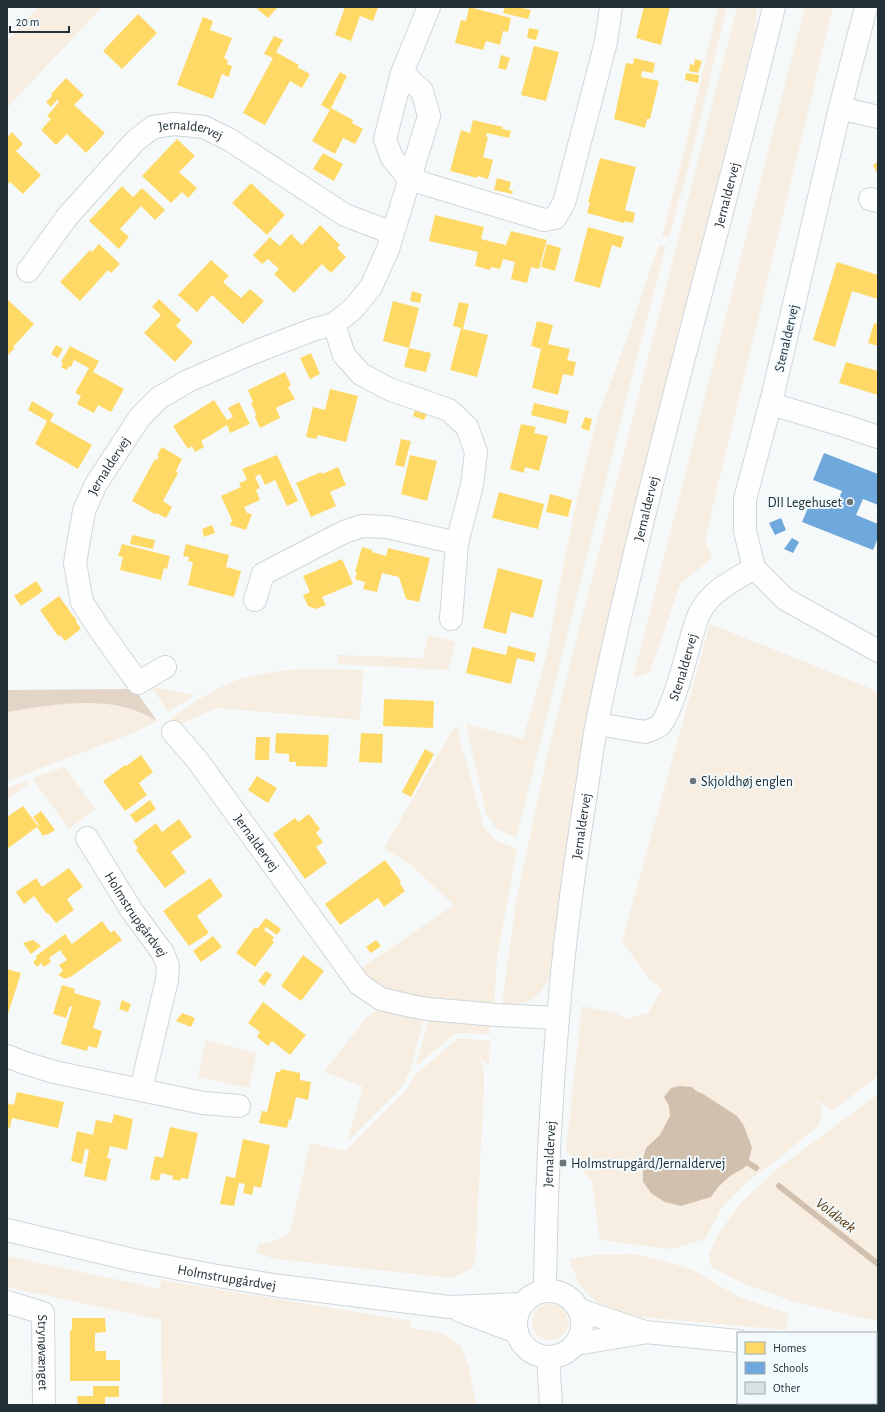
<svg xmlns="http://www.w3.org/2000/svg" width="885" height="1412" font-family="'Alegreya Sans',sans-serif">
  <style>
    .green { fill: #f7ede1 }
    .forest { fill: #e2d5c7 }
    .water { fill: #d2c0ae }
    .homes { fill: #ffd966 }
    .schools { fill: #6fa8dc }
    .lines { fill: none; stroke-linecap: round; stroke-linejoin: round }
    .stream { stroke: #d2c0ae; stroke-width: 6 }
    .building { fill: #d8e1e4 }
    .street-casing { stroke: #ced7db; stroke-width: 24 }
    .secondary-casing { stroke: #ced7db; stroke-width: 24 }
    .street { stroke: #fefefe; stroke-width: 22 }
    .secondary { stroke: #fefefe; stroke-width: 22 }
    .poi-dot { fill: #6b767b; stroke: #f2fafd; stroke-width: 1.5 }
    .labels { text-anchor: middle; stroke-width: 4; stroke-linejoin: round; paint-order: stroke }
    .street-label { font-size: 14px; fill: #213037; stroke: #f2fafd }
    .poi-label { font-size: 14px; fill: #213037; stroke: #f2fafd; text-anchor: start }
    .water-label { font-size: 15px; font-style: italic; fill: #583303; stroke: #f2fafd }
  </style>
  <rect width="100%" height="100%" fill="#f5f9fa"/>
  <!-- green -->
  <path class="green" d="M38,7H102L7,108V41Z
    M718,7H727L691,157L669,238L662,236L683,156Z
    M737,7H757L755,31L605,628L549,978C537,1001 527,1005 502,1004L516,902L547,756Z
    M805,7H833L705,539L712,558L680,584L650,672L633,678Z
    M659,245L666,246L625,403L516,838L496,828L486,814L466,724L523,739L547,654L562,572L577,499L597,419L626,341Z
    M710,624L872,689L878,693V1076L832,1111L811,1096L822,1107L819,1125L771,1165L748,1181L722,1207L705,1239L671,1249L600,1240L592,1182L566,1150L582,1006L618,1014L625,1019L648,1013L662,989L648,978L622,941Z
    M428,635L456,642L448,670L338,664L337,655L423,658Z
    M300,669L363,670L360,720L219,708L212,710L177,726L171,718C190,705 209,692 230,683C252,674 276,671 300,669Z
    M152,687L195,695L168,712Z
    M93,702C117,707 136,708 157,721L136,732L7,781V712L46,705Z
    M457,725L463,754L465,757L484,828L495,840L517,849L497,958L494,1004L418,998L387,991L369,980L360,969L454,905L411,865L384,848L453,729Z
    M65,767L95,809L69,829L32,778Z
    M26,781L29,784L7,799V788Z
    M384,1009L424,1018L409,1074L400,1089L347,1142L362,1091V1086L324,1072L366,1018L376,1011Z
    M429,1017L491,1022L490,1034L456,1033L416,1066Z
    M458,1038L490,1041L489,1066L480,1058L484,1072V1086L475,1263L471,1269L452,1278L276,1259L256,1253L259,1244L272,1242L290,1233L310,1143L345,1151L407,1089L414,1076Z
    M206,1040L256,1053L249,1088L198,1077Z
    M878,1094V1320L867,1319L795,1302L740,1282L711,1267L709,1255L717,1236L739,1205L776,1170Z
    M634,1254L661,1260L693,1270L737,1296L788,1314L786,1330L630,1316L596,1302L579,1284L569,1259L595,1255Z
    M7,1256L160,1289L161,1280L410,1321L411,1328L444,1334L461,1346L469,1367L476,1405H162L161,1320L7,1287Z
    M532 1322a18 18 0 1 1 36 0a18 18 0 1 1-36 0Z"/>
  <!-- forest -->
  <path class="forest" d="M130,689L136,691L157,721C112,693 56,704 7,712V690Z"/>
  <!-- water -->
  <path class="water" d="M680,1086L692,1087L696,1091L703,1094L737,1116L744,1126L752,1148L748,1163L744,1168L730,1176L718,1187L711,1197L681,1206L665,1202L652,1194L643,1182V1159L646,1148L660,1135L670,1116L669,1106L664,1097L671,1088Z"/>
  <!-- homes -->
  <path class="homes" d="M255,7H278L268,18Z
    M345,7H378L373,21L360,16L351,41L335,35Z
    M469,7L511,18L508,32L503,31L500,45L486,41L483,50L455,43L461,20L466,21Z
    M505,7H518L531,10L528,19L503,13Z
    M644,7H670L661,45L636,38Z
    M138,14L157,33L122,69L103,51Z
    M203,17L213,21L210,30L232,38L224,58L228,60L227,64L232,66L229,77L222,74L213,99L177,85Z
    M529,28L539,30L536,40L527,38Z
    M274,36L283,40L276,52L299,65L297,67L310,74L302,88L290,81L265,125L243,113L273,58L264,54Z
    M534,46L559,52L546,101L521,95Z
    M501,55L510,58L506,70L498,68Z
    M634,58L655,63L653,73L642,71L641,77L659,81L650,119H647L645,128L614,119L626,63L633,64Z
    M695,59L702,61L698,73L689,71L690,64L694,65Z
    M340,72L347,76L331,108L353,120L352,123L363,129L355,144L343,138L335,154L312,141L330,110L321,105Z
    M686,73L699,75L698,83L685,80Z
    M66,78L84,95L74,105L105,133L86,153L67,134L56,145L41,130L51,119L47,116L59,102L57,100L51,107L46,102L52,96L51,94Z
    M473,120L503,127L502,129L511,131L509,138L487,133L486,137H488L483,157L493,160L488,179L478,176L477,178L450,171L461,130L470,133Z
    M12,132L23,144L16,151L41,175L23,194L10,182L7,185V138Z
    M177,139L195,156L179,172L197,188L188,198L182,192L171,203L142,176Z
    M323,153L343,164L334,181L313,169Z
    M600,158L636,167L625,210L635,213L633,223L625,221L624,223L587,213L590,203L588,202Z
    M878,162V175L873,165Z
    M497,178L511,182L509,190L513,191L512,194L494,190Z
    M251,183L285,215L267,235L232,203Z
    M122,186L133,197L142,188L165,210L155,220L141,206L120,229L129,237L119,249L89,221Z
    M435,215L484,227L481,239L506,245L511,231L547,240L539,269L531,267L527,283L511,279L515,262L503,259L500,269L491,267L490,270L475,266L478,252L429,241Z
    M320,225L340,245L337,248L346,257L331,273L322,264L294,293L274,274L279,269L268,259L262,264L253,255L270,237L280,246L291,234L302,245Z
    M588,227L624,237L621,248L612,245L600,288L574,281Z
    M99,244L120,264L111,273L108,270L80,301L60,282L90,250L92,252Z
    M547,244L561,248L555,271L541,267Z
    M211,260L229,276L223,282L241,298L250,289L264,301L243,324L212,295L197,312L178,295Z
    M837,262L878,275V299L852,291L835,347L813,340Z
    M412,291L422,294L420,303L410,301Z
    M7,299L34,324L13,347L15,348L7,356Z
    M159,299L181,320L176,326L193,342L175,362L144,333L161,315L152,307Z
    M393,301L419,308L409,348L383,341Z
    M459,302L469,304L463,329L488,335L477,377L450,370L461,328L453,326Z
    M537,321L553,325L548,344L570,349L567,360L576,362L573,376L563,374L558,395L532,388L541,349L531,346Z
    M874,323L878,324V346L868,343Z
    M56,345L63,349L58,358L51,354Z
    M70,346L99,361L93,372L124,389L111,412L98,405L94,413L77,404L81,396L75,393L89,368L74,360L71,367L69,366L67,370L61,367L63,363L61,362Z
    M409,348L431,353L426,372L404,367Z
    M311,353L320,374L310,379L300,358Z
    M846,362L878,371V395L839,383Z
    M285,372L291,385L288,387L295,399L276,408L280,418L260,428L255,417L256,414L251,403L253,402L248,390Z
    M330,389L358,396L346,442L318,435L316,439L306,437L313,407L325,410Z
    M214,400L227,420L233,417L228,408L239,402L250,424L230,433L227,425L201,441L204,447L195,452L192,446L188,449L173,426Z
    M32,401L54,414L50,421L92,445L78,469L35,444L47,421L28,410Z
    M534,403L569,411L566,424L531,415Z
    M416,408L428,412L424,420L413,416Z
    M585,417L592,419L589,431L581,428Z
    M521,424L536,427L534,433L548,436L539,471L525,467L524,473L510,469Z
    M401,439L411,441L404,467L395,465Z
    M162,447L182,459L176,471L178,473L163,501L172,507L166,518L156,513L155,514L132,501L155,459L157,460L159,456L157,455Z
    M277,455L298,501L287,506L275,480L265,485L260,474L255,477L260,488L256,490L260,500L244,507L247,513L252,514L246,530L230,525L232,520L221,496L241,487L239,483L247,480L242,469Z
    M410,455L437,461L427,501L401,494Z
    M338,467L346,485L330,492L336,506L311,517L296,483L321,472L322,474Z
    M499,492L544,504L538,529L492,518Z
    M550,494L572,500L568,517L546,512Z
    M212,525L215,533L204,537L202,529Z
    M132,535L155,540L153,549L130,544Z
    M122,544L170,556L167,569L164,568L161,580L120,570L123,557L118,556Z
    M186,544L229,555L226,567L241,571L234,597L188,585L193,562L188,561L189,557L183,556Z
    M362,547L372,550V552L386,556L388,548L430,558L419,602L406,599L399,577L382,573L377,592L363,589L365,582L355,579L357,572H355Z
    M342,559L353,584L322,597L326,605L315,609L308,606L303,595L310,592L303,576Z
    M498,568L543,580L533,618L511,612L506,634L483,628Z
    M36,581L43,591L21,606L14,596Z
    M59,596L77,621L76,622L81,629L65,641L60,635L58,636L40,610Z
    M508,646L536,653L534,662L517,658L511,684L466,673L472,647L506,655Z
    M384,699L434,701L433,728L383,726Z
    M276,733L329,735L327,767L296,766V762H289V754L275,753Z
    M361,733L383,734L382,763L359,762Z
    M256,737H270L269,760H255Z
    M425,749L434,754L411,797L402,792Z
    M141,755L153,772L139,783L147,795L125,811L103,781L125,765L126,766Z
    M257,776L277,788L268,803L248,790Z
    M150,800L156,809L136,823L130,815Z
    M23,806L38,826L39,825L33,817L41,811L55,830L47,835L46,834L43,836L37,827L7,849V817Z
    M309,814L320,829L316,833L323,842L316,847L327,863L305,879L273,834L295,818L298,822Z
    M179,819L192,837L171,852L186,872L165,888L136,850L138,848L133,841L156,823L162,832Z
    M385,860L401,881L399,882L405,891L384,907L378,898L340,925L325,904Z
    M69,868L83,887L67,899L74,910L56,923L48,913L47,914L34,896L24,904L16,892L36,878L42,887Z
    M210,878L223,896L197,916L209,933L189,946L163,911Z
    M266,918L281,929L277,935L266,927L264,930L274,937L272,940L274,942L255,967L236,953L255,927L257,929Z
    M102,921L111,933L114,930L122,940L69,978L68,977L65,979L58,975L63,971L59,965L67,960L60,950L49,958L51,962L44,967L41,963L37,967L33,962L37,958L36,956L65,934L72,944Z
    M213,936L222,947L201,962L193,951Z
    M33,940L41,946L31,954L23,943Z
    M376,940L381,946L371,953L366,947Z
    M303,955L324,971L301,1001L281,986Z
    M7,969L21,973L8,1014H7Z
    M266,971L272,975L264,986L258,981Z
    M62,985L75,989L74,993L101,1001L93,1028L102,1031L97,1048L88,1046L87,1051L61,1044L72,1007L70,1006L66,1018L53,1014Z
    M122,1000L131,1004L128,1012L119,1009Z
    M263,1002L306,1035L290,1055L272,1041L268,1046L257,1037L260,1032L248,1023Z
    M182,1013L195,1018L191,1027L176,1021Z
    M281,1069L300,1073V1080L311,1082L308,1100L296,1097L291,1120L289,1119L287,1128L259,1123L262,1111L267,1112L276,1072H280Z
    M17,1092L64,1102L58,1128L12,1118L10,1128L7,1127V1103L14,1105Z
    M114,1114L133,1119L127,1150L110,1146L107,1158L111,1159L106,1181L84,1176L89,1150L85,1149L82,1164L71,1161L77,1131L93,1135L96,1120L112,1123Z
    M170,1127L198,1133L188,1179L181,1178L180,1181L172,1179L173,1176L161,1173L159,1181L150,1179L155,1156L163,1158Z
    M243,1139L270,1145L261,1188L254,1186L252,1195L243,1193L245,1184L239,1183L234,1206L220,1204L226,1176L235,1178Z
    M72,1318H105L106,1332L95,1333V1351H106V1360H120V1381H70V1330H72Z
    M93,1386H119V1397H105V1405H78L77,1396H93Z"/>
  <!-- schools -->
  <path class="schools" d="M824,453L878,474V505L863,499L856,515L878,524V538L873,550L802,522L812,498L836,506L842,491L813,480Z
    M781,518L786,530L775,535L769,523Z
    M792,538L799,542L793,553L784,549Z"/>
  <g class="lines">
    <!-- stream -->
    <path class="stream" d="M748,1163L756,1168
      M779,1186L878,1264"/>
  </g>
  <!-- building -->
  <path class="building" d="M801,1403H822L825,1405H800Z
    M827,1403H839L842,1405H826Z"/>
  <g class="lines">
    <defs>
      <g id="street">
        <path d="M429,7L402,73L385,139L392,158L409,179L544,220L555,218L564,203L606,42L611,7"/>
        <path d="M866,7L840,108L773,394L745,499V531L754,568L785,599L878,651"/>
        <path d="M840,108L878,117"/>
        <path d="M870,199L878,201"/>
        <path id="s1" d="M28,271L67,217L135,141L153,127L174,124L204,127L230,140L345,215L392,233"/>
        <path d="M334,324L344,355L361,374L389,389L449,410L467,427L476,452L472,485L457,543L451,619"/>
        <path d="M771,404L845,426L878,437"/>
        <path d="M255,600L263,574L344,532L362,526L387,527L457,543"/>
        <path id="s2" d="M165,667L138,683L98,627L82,602L75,563L84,511L96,484L140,417L159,398L188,381L250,354L312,330L334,324L353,309L371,287L388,249L429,116L422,91L402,73"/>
        <path id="s3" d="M597,724L645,732C650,730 655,729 659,726C673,714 689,643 696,622C705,593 730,583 754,568"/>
        <path id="s4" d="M173,732L198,761L359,984L381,999L411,1006L428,1009L496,1015L557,1018"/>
        <path id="s5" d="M87,838L132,911L163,953L168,966L167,980L141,1089"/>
        <path d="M7,1056L25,1063L54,1072L203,1103L239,1106"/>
        <path id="s6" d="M7,1302L43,1313L44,1405"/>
      </g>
      <g id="secondary">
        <path id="s7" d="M7,1230L133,1260L212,1275L280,1286L449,1307L522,1304"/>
        <circle cx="549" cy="1324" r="33"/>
        <path id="s8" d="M545,1291C546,1172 553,1054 566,936C572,886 579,837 587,787C590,765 593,743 597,722C647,481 716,245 774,7"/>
        <path d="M580,1310L645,1332L738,1341"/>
        <path d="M460,1311L517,1332"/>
        <path d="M576,1344L642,1333"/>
        <path d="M876,1356H878"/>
        <path d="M548,1357L551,1405"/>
      </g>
    </defs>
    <!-- street casing -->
    <use href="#street" class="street-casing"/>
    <!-- secondary casing -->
    <use href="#secondary" class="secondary-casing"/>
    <!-- street -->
    <use href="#street" class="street"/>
    <!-- secondary -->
    <use href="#secondary" class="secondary"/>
  </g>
  <!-- markers -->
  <g class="poi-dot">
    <circle cx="850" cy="502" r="4"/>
    <circle cx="693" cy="781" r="4"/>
    <rect x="559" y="1159" width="8" height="8" rx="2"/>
  </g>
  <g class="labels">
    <!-- street labels -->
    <g class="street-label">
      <text dy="5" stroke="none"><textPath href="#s1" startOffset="230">Jernaldervej</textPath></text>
      <text dy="5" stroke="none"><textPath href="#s8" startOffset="1115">Jernaldervej</textPath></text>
      <text transform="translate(786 338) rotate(-77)" y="5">Stenaldervej</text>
      <text dy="5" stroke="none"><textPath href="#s2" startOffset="274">Jernaldervej</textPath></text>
      <text dy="5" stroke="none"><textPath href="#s8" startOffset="791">Jernaldervej</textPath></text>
      <text dy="5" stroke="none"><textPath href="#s3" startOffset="128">Stenaldervej</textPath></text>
      <text dy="5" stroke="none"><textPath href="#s8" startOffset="467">Jernaldervej</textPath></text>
      <text dy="5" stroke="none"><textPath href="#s4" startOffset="139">Jernaldervej</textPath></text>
      <text dy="5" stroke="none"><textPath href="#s5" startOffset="91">Holmstrupgårdvej</textPath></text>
      <text dy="5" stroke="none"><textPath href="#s8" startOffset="137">Jernaldervej</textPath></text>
      <text dy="5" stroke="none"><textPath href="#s7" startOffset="225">Holmstrupgårdvej</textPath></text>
      <text dy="5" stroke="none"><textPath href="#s6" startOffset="77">Strynøvænget</textPath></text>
    </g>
    <!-- poi labels -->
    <g class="poi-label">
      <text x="842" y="507" text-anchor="end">DII Legehuset</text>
      <text x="701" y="786">Skjoldhøj englen</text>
      <text x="571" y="1168">Holmstrupgård/Jernaldervej</text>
    </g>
    <!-- water labels -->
    <g class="water-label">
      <text transform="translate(836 1215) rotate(38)" y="5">Voldbæk</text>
    </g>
  </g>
  <!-- border -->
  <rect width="885" height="1412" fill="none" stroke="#213037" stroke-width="16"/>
  <!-- legend -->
  <rect x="737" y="1332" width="140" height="72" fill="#f2fafd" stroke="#9ea9ae"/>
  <rect x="745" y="1342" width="20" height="12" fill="#ffd966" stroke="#9ea9ae"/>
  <text x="773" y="1352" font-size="12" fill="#213037">Homes</text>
  <rect x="745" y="1362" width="20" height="12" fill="#6fa8dc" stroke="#9ea9ae"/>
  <text x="773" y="1372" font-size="12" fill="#213037">Schools</text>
  <rect x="745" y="1382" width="20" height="12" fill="#d8e1e4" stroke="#9ea9ae"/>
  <text x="773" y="1392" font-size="12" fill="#213037">Other</text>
  <!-- scale -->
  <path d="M10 26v6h59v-6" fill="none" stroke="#213037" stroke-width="2"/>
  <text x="16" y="26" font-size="12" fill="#213037" stroke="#f2fafd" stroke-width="3" paint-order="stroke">20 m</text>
</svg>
